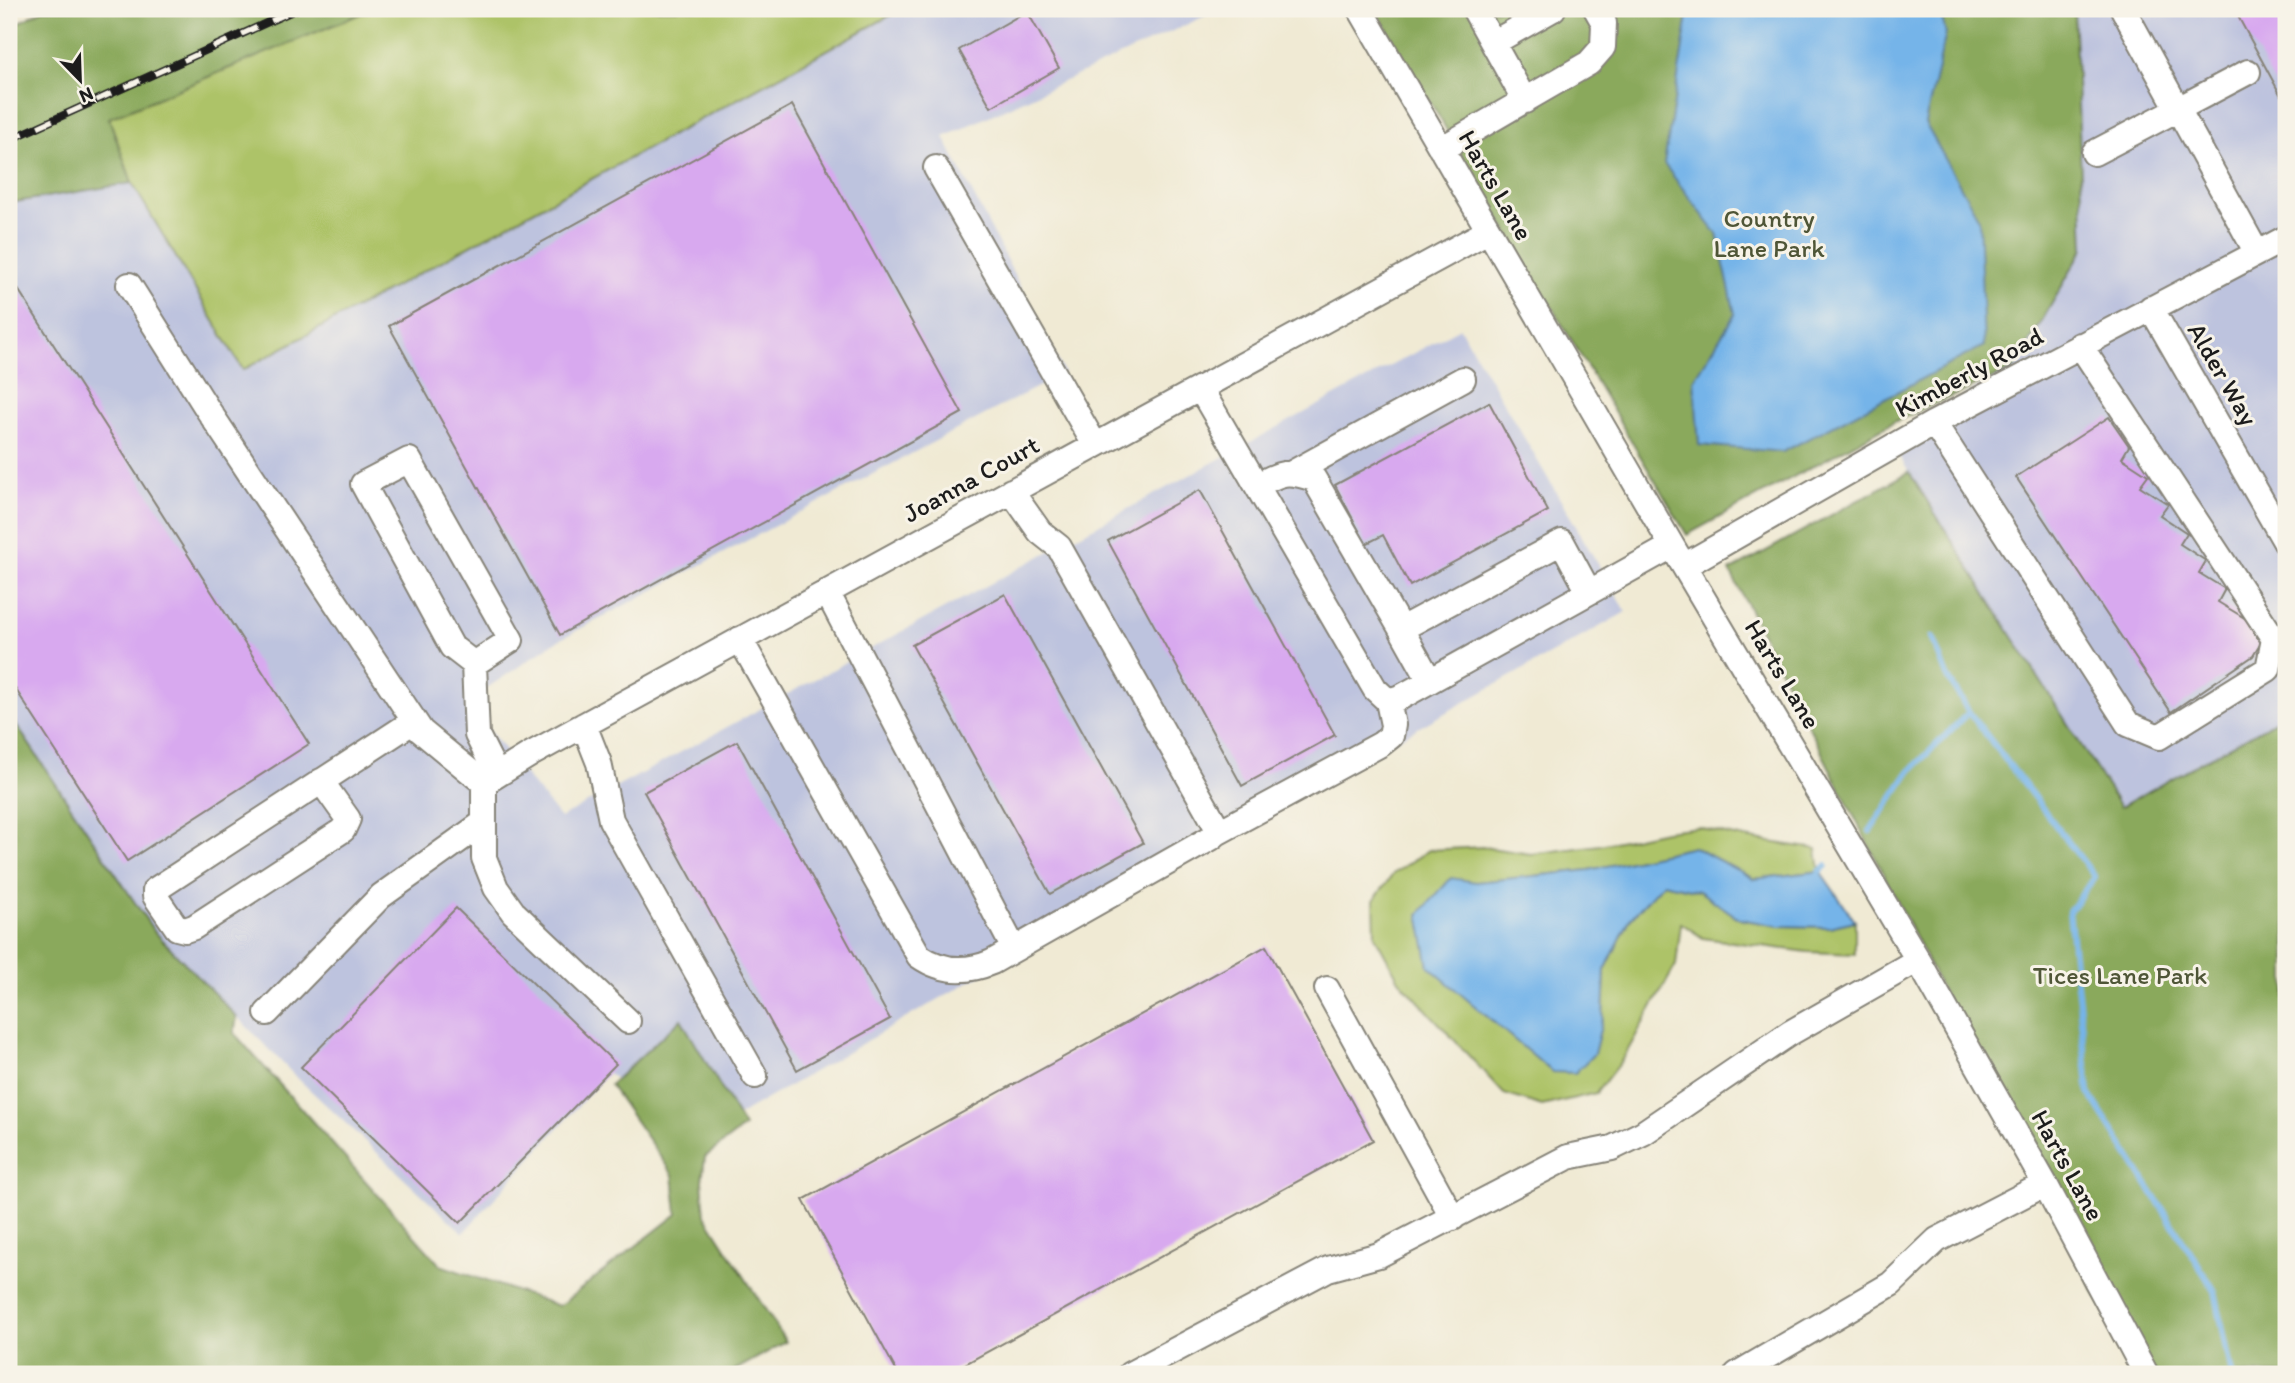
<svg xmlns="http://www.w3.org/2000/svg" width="2295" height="1383" font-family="Itim,sans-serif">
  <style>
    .industrial { fill: #bdc3de }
    .green { fill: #adc368; stroke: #647042; stroke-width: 2 }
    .forest { fill: #8aa95c; stroke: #53623c; stroke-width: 2 }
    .water { fill: #75b4e9; stroke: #486882; stroke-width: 2 }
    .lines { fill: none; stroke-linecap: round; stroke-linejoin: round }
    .stream { stroke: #75b4e9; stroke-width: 6 }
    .building { fill: #d8a9ef }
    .minor-casing { stroke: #868378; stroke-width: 28 }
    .minor { stroke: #fff; stroke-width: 24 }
    .rail-casing { stroke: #1c1c1c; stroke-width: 8 }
    .rail { stroke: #f7f3e8; stroke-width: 5; stroke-dasharray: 16; stroke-linecap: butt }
    .labels { text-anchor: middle; stroke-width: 6; stroke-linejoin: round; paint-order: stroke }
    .street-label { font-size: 26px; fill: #1c1c1c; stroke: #f7f3e8 }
    .park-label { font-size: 26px; fill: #4f5637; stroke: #f7f3e8 }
  </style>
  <rect width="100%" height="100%" fill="#f7f3e8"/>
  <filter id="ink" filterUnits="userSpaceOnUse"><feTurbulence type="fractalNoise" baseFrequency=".0143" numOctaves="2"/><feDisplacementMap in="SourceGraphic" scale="14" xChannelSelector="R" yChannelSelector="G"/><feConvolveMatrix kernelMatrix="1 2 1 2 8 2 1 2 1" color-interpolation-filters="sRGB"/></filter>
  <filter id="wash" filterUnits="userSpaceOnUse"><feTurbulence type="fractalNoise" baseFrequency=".00686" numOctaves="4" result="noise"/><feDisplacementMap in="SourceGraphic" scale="28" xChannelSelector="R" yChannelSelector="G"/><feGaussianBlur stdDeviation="1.57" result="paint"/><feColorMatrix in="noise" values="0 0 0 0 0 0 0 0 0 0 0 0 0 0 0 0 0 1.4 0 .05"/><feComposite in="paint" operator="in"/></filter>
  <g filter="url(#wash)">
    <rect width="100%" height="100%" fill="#f0ead4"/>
    <!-- industrial -->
    <path class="industrial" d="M902,9H1220L944,137L1064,373L557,641L466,702L560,818L1460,328L1626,612L1120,894L696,1140L608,1073L463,1233L294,1075L154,931L9,714V203L132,183L243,370Z
      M2074,9H2286V715L2120,807L1887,437L2014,369L2084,248Z"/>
    <!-- green -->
    <path class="green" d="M372,9H902L243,370L132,183L109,118Z
      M1699,827C1738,839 1777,843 1817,849L1820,871L1754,879L1694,847L1589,870L1476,882L1603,1018L1605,970L1630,919L1663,883L1699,891L1740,919L1779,926L1829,927L1855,921V954L1807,952L1703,938L1681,923L1676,965L1624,1057L1596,1093L1542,1106L1504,1094L1399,980L1375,936L1374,900L1394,873L1429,850L1483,847L1531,854L1600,845L1665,831Z"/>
    <!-- forest -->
    <path class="forest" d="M44,9H372L109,118L132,183L9,203V28Z
      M1375,9H2074L2084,248L2014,369L1894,422L1687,535Z
      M1909,472L2120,807L2286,715V1374H2136L1730,571Z
      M9,714L154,931L237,1017L234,1033L440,1265L559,1306L677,1214L673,1175L610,1085L681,1019L744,1127L705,1157L702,1181L705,1215L786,1342L728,1374H9Z"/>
    <!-- water -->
    <path class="water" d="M1689,9H1939L1946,33L1925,123L1979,219L1984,346L1783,452L1699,445L1694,380L1735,314L1717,234L1664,164Z
      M1694,847L1754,879L1820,871L1855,921L1829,927L1779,926L1740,919L1699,891L1663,883L1630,919L1605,970L1603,1018L1594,1054L1575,1073L1552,1072L1429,967L1419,914L1451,878L1476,882L1589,870Z"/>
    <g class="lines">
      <!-- stream -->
      <path class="stream" d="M1932,637L1947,676L1969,712
        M1870,831L1910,771L1969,712L2095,877L2069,911L2089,1093L2215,1291L2232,1374
        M1820,871L1826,866"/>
    </g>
    <g id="blocks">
      <!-- building -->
      <path class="building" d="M2234,9H2286V105Z
        M1027,11L1059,68L991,107L959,50Z
        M792,105L962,413L560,635L389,326Z
        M9,275L309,744L127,861L9,679Z
        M1489,402L1548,511L1410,586L1383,535L1366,544L1335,485Z
        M2109,417L2129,446L2122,458L2148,475L2140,486L2168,504L2160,515L2187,533L2180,544L2206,561L2199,573L2225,589L2218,602L2246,619L2261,643L2253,656L2171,712L2016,477Z
        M1200,490L1335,735L1242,786L1108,541Z
        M1005,594L1143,843L1050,894L912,645Z
        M737,741L890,1019L797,1070L644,792Z
        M456,908L616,1064L460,1223L301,1067Z
        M1266,946L1373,1140L947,1374H898L803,1200Z"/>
    </g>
  </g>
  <g filter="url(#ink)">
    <use href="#blocks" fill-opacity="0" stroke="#868378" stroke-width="2"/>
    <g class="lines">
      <defs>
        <path id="minor" d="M1360,9L1672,546L1918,960L2045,1184L2146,1374
          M1474,9L1525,101
          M2123,9L2178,109L2248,72
          M1493,43L1553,9
          M1441,149L1589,63L1603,47L1604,23L1596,9
          M2094,153L2178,109L2257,253
          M936,168L1095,445
          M129,285L208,410L421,731L484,783
          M2151,308L2286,543
          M1200,388L1375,689L1388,701L1401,697L1672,546
          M1934,423L2128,724L2159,737L2268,669L2274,639L2080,345
          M1294,472L1463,379
          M1257,486C1281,472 1287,470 1314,479L1401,629
          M1684,566L1934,423L2286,238
          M827,592L1014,949
          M740,639L919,956C942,972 966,973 992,962L1211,838L1217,833L1218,829L1059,547L1040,532L1011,491
          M474,664L452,647L363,484L409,460L511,640L474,664L477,735L497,775
          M1430,681L1401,629L1562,542L1589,592
          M584,725L599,763L611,820L755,1076
          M321,781L348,819L343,830L194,927L185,930L177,928L155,896V890L414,721
          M484,783L531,754L1488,231
          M484,783V858L496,888L513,912L628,1021
          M1217,833L1381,744L1391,736L1393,725L1388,701
          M1327,989L1453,1218
          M267,1013L381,896L483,823
          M1130,1374L1328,1269L1379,1255L1568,1157L1612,1148L1643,1133L1790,1033L1918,960
          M1737,1374L1891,1284L1937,1240L2045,1184"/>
      </defs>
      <!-- minor casing -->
      <use href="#minor" class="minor-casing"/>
      <!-- minor -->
      <use href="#minor" class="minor"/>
      <defs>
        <path id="rail" d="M9,140L297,9"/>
      </defs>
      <!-- rail casing -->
      <use href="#rail" class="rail-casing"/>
      <!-- rail -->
      <use href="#rail" class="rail"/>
    </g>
  </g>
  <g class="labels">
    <!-- street labels -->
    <g class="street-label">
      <text transform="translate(1496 185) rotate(60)" y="9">Harts Lane</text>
      <text transform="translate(1969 372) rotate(-28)" y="9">Kimberly Road</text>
      <text transform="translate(2223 374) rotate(60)" y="9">Alder Way</text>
      <text transform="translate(971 479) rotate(-29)" y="9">Joanna Court</text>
      <text transform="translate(1783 674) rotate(59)" y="9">Harts Lane</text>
      <text transform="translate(2068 1165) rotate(61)" y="9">Harts Lane</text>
    </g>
    <!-- park labels -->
    <g class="park-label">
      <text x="1769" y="227">Country<tspan x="1769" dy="30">Lane Park</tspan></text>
      <text x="2120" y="984">Tices Lane Park</text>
    </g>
  </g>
  <!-- margin -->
  <rect width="2295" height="1383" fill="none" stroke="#f7f3e8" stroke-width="35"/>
  <!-- north arrow -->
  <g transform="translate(80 80) rotate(157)" stroke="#f7f3e8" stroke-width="5" paint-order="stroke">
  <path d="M0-5L12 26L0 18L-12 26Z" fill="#1c1c1c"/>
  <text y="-10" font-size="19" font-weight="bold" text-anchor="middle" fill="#1c1c1c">N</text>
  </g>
</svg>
